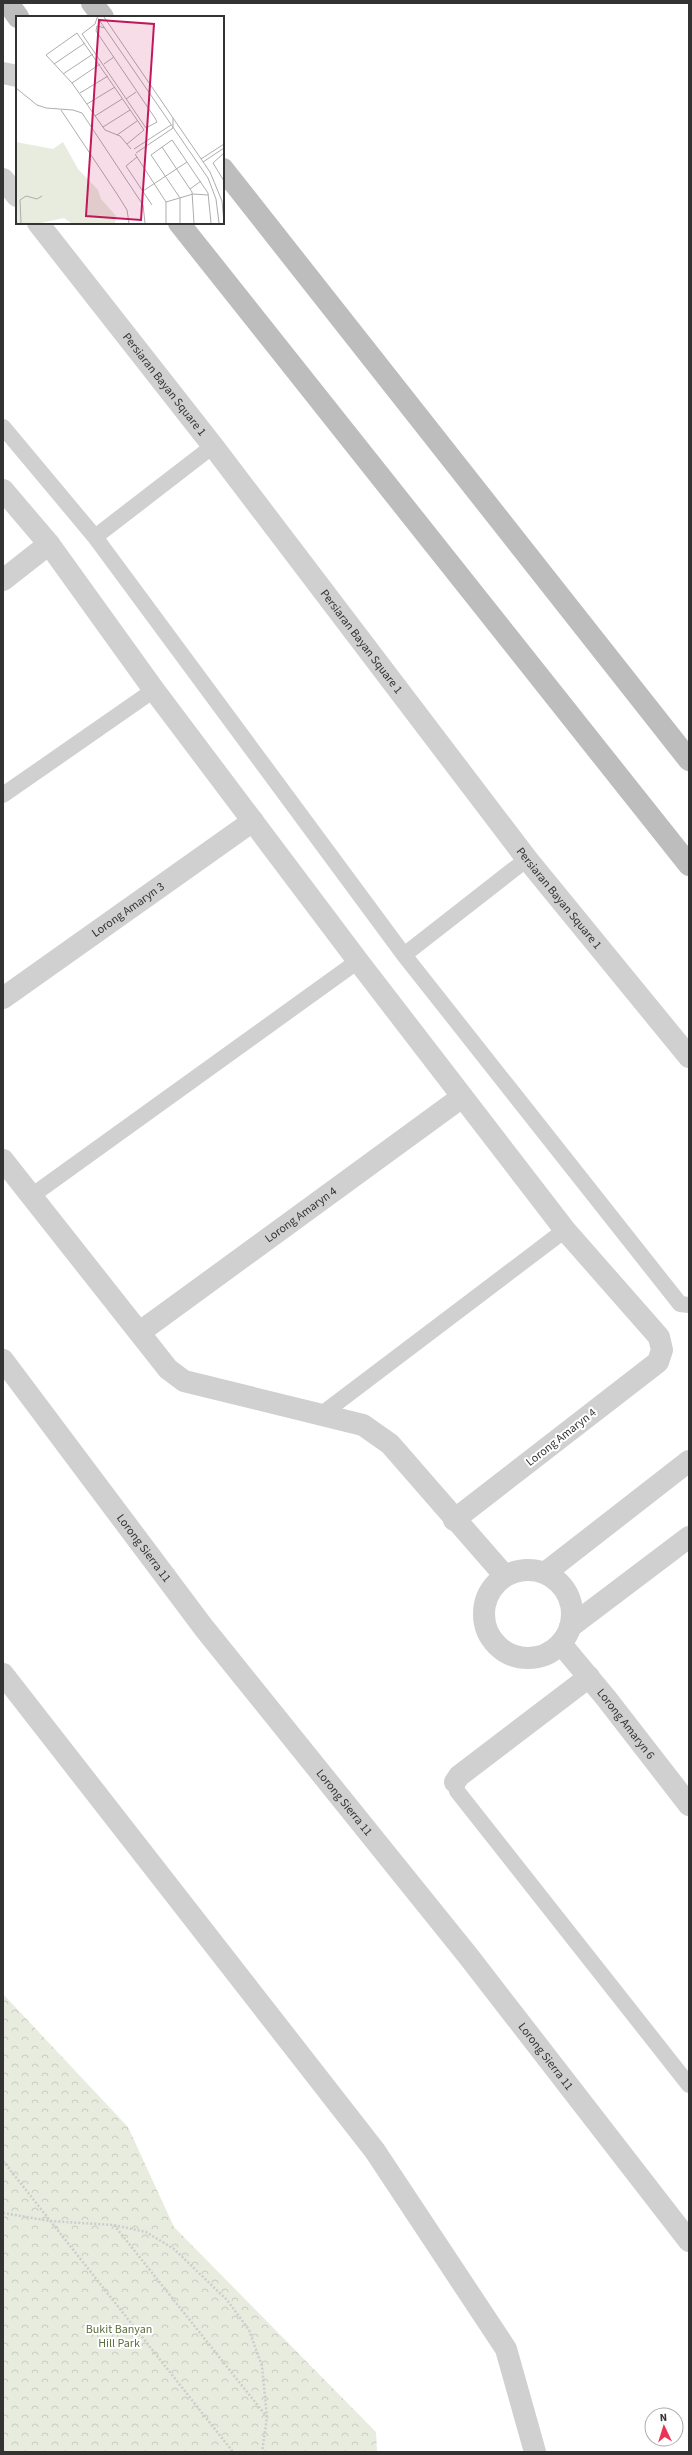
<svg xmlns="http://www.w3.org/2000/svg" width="692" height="2455" font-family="'Source Sans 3',sans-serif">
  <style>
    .park { fill: url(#park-crowns) }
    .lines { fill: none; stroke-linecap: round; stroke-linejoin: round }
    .path { stroke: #cdcdcd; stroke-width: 2.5; stroke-dasharray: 2 2; stroke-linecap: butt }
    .lane { stroke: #d0d0d0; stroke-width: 16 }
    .street { stroke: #d0d0d0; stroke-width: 22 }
    .secondary { stroke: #bdbdbd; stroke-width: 22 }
    .labels { text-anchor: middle; stroke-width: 4; stroke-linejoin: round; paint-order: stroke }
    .street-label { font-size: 12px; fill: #333; stroke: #fff }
    .park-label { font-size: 12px; fill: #5b713d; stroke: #fff }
    .inset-road { fill: none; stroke: #adadad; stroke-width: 1 }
    .view { fill: #c2185b; fill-opacity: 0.15; stroke: #c2185b; stroke-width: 2 }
    .inset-edge { fill: none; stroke: #333; stroke-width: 2 }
  </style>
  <defs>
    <pattern id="park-crowns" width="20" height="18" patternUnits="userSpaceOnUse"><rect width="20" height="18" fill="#e7ecdf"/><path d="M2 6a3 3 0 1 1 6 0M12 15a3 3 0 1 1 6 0" fill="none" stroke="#c7cbc0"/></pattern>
  </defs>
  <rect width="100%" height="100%" fill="#fff"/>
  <!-- park -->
  <path class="park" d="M3,1994L128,2127L174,2227L376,2432L377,2452H3Z"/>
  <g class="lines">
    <!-- path -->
    <path class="path" d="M3,2161L233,2452
      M3,2213L50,2221L114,2225L146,2232L174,2249L227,2300L249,2330L262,2366L267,2417L262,2452
      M114,2225L267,2417"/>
    <!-- lane -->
    <path class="lane" d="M3,427L95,537L404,955L680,1304L689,1305
      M95,537L213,446
      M3,795L154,690
      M404,955L527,859
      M30,1197L358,961
      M322,1414L565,1230
      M455,1782L457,1791L689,2085"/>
    <!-- street -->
    <g class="street">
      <path d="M3,73L17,76"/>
      <path d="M3,179L17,196"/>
      <path id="s1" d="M38,223L213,446L527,859L689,1057"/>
      <path d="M3,490L49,544L154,690L358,961L565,1230L659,1337L662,1350L658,1362L454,1520"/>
      <path d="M3,580L49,544"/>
      <path id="s2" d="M3,998L253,821"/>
      <path d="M3,1160L168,1369L184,1381L363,1425L390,1444L505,1576"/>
      <path id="s3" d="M140,1332L462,1097"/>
      <path id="s4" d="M3,1360L204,1628L469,1957L689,2241"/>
      <circle cx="528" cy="1614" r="44"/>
      <path d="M545,1573L689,1461"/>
      <path d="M570,1627L689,1537"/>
      <path id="s5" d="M561,1644L606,1698L689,1805"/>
      <path d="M3,1674L375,2151L506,2349L535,2452"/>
      <path d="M455,1782L459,1776L589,1677"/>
    </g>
    <!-- secondary -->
    <path class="secondary" d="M8,3L18,17
      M92,3L103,17
      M223,169L689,760
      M179,223L689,865"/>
  </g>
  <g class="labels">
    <!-- street labels -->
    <g class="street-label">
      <text dy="4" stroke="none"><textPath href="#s1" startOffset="205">Persiaran Bayan Square 1</textPath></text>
      <text dy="4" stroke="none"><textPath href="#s1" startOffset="529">Persiaran Bayan Square 1</textPath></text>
      <text dy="4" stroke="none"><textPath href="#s1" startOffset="853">Persiaran Bayan Square 1</textPath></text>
      <text dy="4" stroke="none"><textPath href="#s2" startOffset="153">Lorong Amaryn 3</textPath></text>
      <text dy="4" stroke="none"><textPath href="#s3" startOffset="199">Lorong Amaryn 4</textPath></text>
      <text transform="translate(561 1437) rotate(-38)" y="4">Lorong Amaryn 4</text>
      <text dy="4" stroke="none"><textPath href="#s4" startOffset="235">Lorong Sierra 11</textPath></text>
      <text dy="4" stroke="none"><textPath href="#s5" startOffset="103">Lorong Amaryn 6</textPath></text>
      <text dy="4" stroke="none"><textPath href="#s4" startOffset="559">Lorong Sierra 11</textPath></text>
      <text dy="4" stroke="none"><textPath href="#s4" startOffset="883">Lorong Sierra 11</textPath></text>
    </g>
    <!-- park labels -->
    <g class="park-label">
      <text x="119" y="2333">Bukit Banyan<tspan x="119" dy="14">Hill Park</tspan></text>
    </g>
  </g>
  <!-- overview -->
  <g transform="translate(16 16)">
    <rect width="208" height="208" fill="#fff"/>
    <path d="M0,126L37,133L47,126L62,153L82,174L85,183L100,200L99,207H55L48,202L25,207H0Z" fill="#e7ecdf"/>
    <path class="inset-road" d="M81,1L192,162L200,183L203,207M88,1L194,156L206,185L208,207M81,2L79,8L66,18L130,112L141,106L139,102M89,12L81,10L80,15L139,102M38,48L69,27M88,48L98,41M47,58L77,38M56,67L84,48M0,72L21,89L30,92L57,94L66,97L127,189L129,207M64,77L92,60M110,83L120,76M71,88L99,71M45,94L101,178L111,194L113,207M79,100L106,83M87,111L114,94M101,119L121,105M111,128L128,114L61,17L30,39L56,67L89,114L104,120L115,133M146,131L176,176L178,207M118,133L155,109M120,137L157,112V102M208,137L197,147L208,165M119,138L150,186V207M121,141L110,150L136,189M185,143L208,128M187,146L208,132M174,173L185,165M127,175L171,146M150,186L177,178L192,179M5,207L4,184L10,180L21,183L26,180M164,207V182L135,139L156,124L192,177L195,207"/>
    <path class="view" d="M83,4L138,8L125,204L70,200Z"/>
    <rect width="208" height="208" class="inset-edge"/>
  </g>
  <!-- border -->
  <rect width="692" height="2455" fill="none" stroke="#333333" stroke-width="8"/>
  <!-- north arrow -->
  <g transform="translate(664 2427) rotate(356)"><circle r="19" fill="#ffffff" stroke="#adadad"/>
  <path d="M0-3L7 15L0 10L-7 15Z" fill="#eb3353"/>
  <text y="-6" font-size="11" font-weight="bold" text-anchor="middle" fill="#333333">N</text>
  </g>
</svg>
